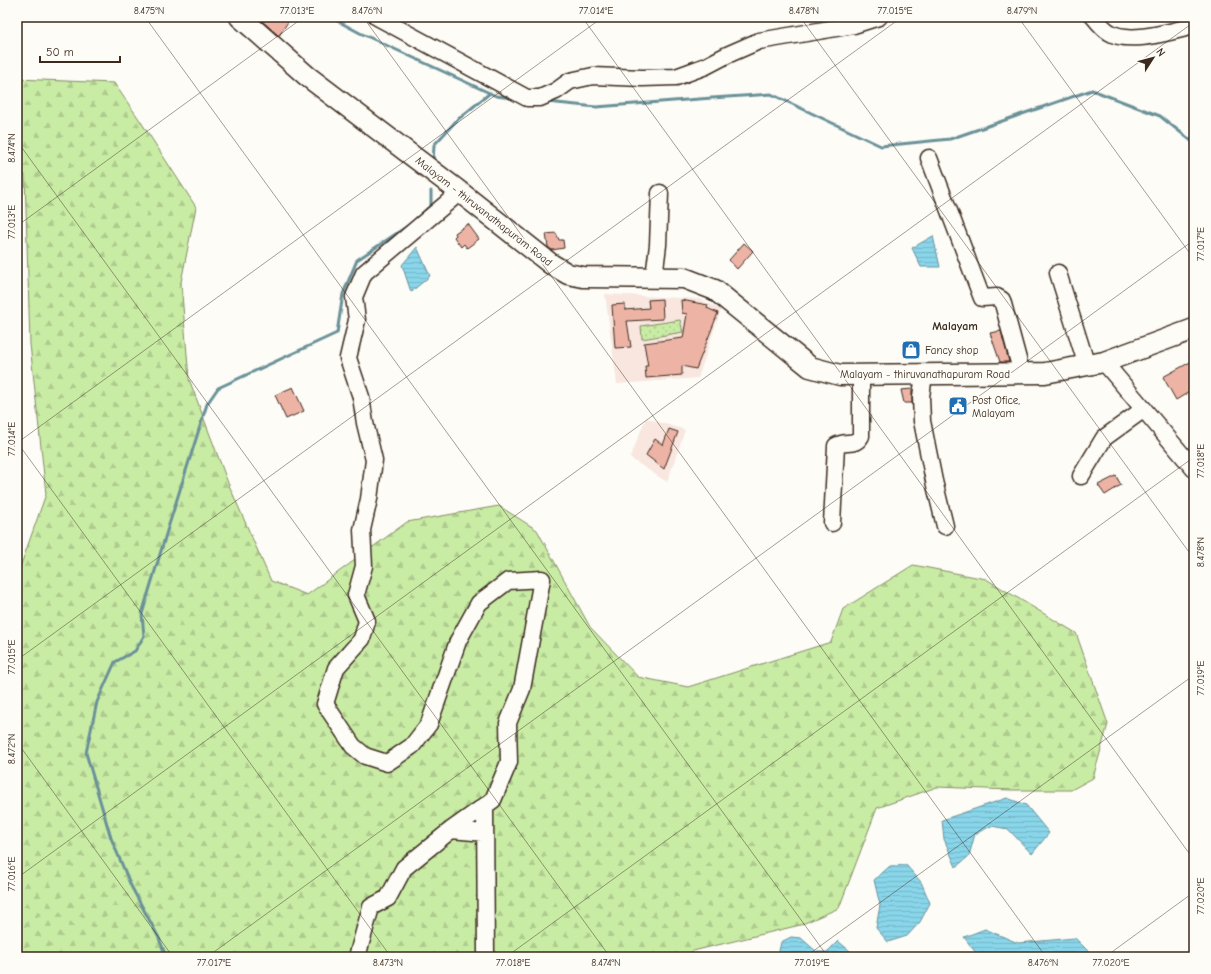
<svg xmlns="http://www.w3.org/2000/svg" width="1211" height="974" font-family="'Comic Neue',sans-serif">
  <style>
    .built { fill: #f8e6df }
    .forest { fill: url(#forest-firs); stroke: #828b62 }
    .park { fill: url(#park-dots); stroke: #828b62 }
    .water { fill: url(#water-rules); stroke: #6a9198 }
    .lines { fill: none; stroke-linecap: round; stroke-linejoin: round }
    .stream { stroke: #6a9198; stroke-width: 3 }
    .building { fill: #edb4a6; stroke: #3b2a1e }
    .minor-casing { stroke: #3b2a1e; stroke-width: 19 }
    .major-casing { stroke: #3b2a1e; stroke-width: 23 }
    .minor { stroke: #fdfcf7; stroke-width: 16 }
    .major { stroke: #fdfcf7; stroke-width: 20 }
    .ticks { fill: none; stroke: #3b2a1e; stroke-width: 1; stroke-opacity: 0.45 }
    .labels { text-anchor: middle; stroke-width: 3.5; stroke-linejoin: round; paint-order: stroke }
    .street-label { font-size: 11px; fill: #3b2a1e; stroke: #fdfcf7 }
    .poi-label { font-size: 11px; fill: #3b2a1e; stroke: #fdfcf7; text-anchor: start }
    .neighbourhood-label { font-size: 12px; font-weight: bold; fill: #3b2a1e; stroke: #fdfcf7 }
    .neatline { fill: none; stroke: #3b2a1e; stroke-width: 1.5 }
    .ticks-label { font-size: 10px; text-anchor: middle; fill: #3b2a1e }
  </style>
  <defs>
    <pattern id="forest-firs" width="22" height="20" patternUnits="userSpaceOnUse"><rect width="22" height="20" fill="#c9eca5"/><path d="M5 1l3.5 6h-7zM16 11l3.5 6h-7z" fill="#aecb8e"/></pattern>
    <pattern id="park-dots" width="8" height="8" patternUnits="userSpaceOnUse"><rect width="8" height="8" fill="#c9eca5"/><path d="M2 2h.1M6 6h.1" fill="none" stroke="#aecb8e" stroke-width="1.8" stroke-linecap="round"/></pattern>
    <pattern id="water-rules" width="6" height="5" patternUnits="userSpaceOnUse"><rect width="6" height="5" fill="#89d5ea"/><path d="M0 2.5h6" fill="none" stroke="#77b7c8"/></pattern>
  </defs>
  <rect width="100%" height="100%" fill="#fdfcf7"/>
  <filter id="ink" filterUnits="userSpaceOnUse"><feTurbulence type="fractalNoise" baseFrequency=".025" numOctaves="2"/><feDisplacementMap in="SourceGraphic" scale="8" xChannelSelector="R" yChannelSelector="G"/><feConvolveMatrix kernelMatrix="1 2 1 2 8 2 1 2 1" color-interpolation-filters="sRGB"/></filter>
  <g filter="url(#ink)">
    <!-- built -->
    <path class="built" d="M605,294L699,299L721,309L698,378L617,384Z
      M646,418L685,430L667,482L630,458Z"/>
    <!-- forest -->
    <path class="forest" d="M17,79L114,83L139,119L196,207L181,282L189,379L228,483L271,581L307,595L407,522L499,506L537,530L590,627L638,677L688,687L831,642L843,609L913,565L986,579L1076,633L1108,724L1093,778L1071,790H1011L937,787L877,808L839,908L800,925L693,951L681,957H17V576L46,494L30,344L25,175L17,169Z"/>
    <!-- park -->
    <path class="park" d="M680,320L683,332L642,339L641,326Z"/>
    <!-- water -->
    <path class="water" d="M933,236L940,267H921L912,248Z
      M417,247L430,276L411,292L402,265Z
      M1007,798L1026,805L1049,833L1032,854L1008,829L991,826L975,834L969,856L956,867L944,839L942,820Z
      M906,865L921,882L930,903L920,922L907,936L888,942L876,928L880,905L874,880L890,866Z
      M985,929L1018,943L1075,938L1094,957H979L964,937Z
      M791,937L801,938L817,952H827L838,941L857,957H784L779,951L781,942Z"/>
    <g class="lines">
      <!-- stream -->
      <path class="stream" d="M330,17L360,33L496,96L511,98
        M547,102L596,107L712,98L771,94L881,146L950,139L1092,90L1160,116L1194,143
        M433,163L434,145L456,121L490,93
        M416,219L431,205V191
        M166,957L159,938L131,886L111,838L86,753L97,702L115,662L135,651L144,636L142,614L167,531L207,404L218,388L337,333L343,294L357,260L412,223"/>
    </g>
    <!-- building -->
    <path class="building" d="M264,17H291L279,36L261,20Z
      M468,224L479,239L467,248L464,244L461,247L454,237L456,235L455,233Z
      M556,233L559,240H563L564,248L552,250L548,247L546,234Z
      M744,243L753,251L737,269L729,260Z
      M662,299L663,319L627,321L631,347L615,348L612,305L625,304V310L649,308L648,300Z
      M681,300L708,305L707,308L718,313L696,369L682,366V375L646,378L645,366H648L644,343L683,338L687,314L682,313Z
      M1001,331L1009,362H1000L990,333Z
      M1194,360V389L1176,400L1163,377Z
      M293,387L304,411L286,419L275,395Z
      M912,389V403H904L901,390Z
      M669,429L678,432L664,469L646,455L655,439L663,445Z
      M1116,476L1121,485L1105,495L1098,485Z"/>
    <g class="lines">
      <defs>
        <path id="minor" d="M377,17L527,98H540L556,91L570,81L593,76L642,78L676,77L706,66L727,55L759,41L854,25L879,17
          M1094,17C1098,22 1104,29 1109,32C1129,45 1172,31 1194,26
          M929,158L982,298L997,297L1002,300L1022,374
          M1058,273L1087,366
          M654,277L658,245L660,193
          M1104,362L1194,469
          M924,374L921,397L922,421L934,481L945,526
          M1081,476L1104,438L1144,409
          M832,523L836,446C845,440 855,447 861,436V375
          M485,806L486,957
          M451,830L485,833
          M357,957L371,907L388,898L404,868L451,830L493,800L509,762L508,723L522,689L542,579L508,581L479,603L458,641L429,724L412,746L387,763L365,756L353,746L325,704L336,668L362,639L367,621L356,595L364,566L362,530L369,499L374,460L365,423L361,397L348,358L357,320L354,297L364,273L460,192"/>
        <path id="major" d="M240,17L307,76L460,192L551,264L568,274L583,277L684,278L715,290L810,367L840,375L1045,373L1104,362L1194,329"/>
      </defs>
      <!-- minor casing -->
      <use href="#minor" class="minor-casing"/>
      <!-- major casing -->
      <use href="#major" class="major-casing"/>
      <!-- minor -->
      <use href="#minor" class="minor"/>
      <!-- major -->
      <use href="#major" class="major"/>
    </g>
  </g>
  <!-- ticks -->
  <path class="ticks" d="M145,17L828,957M363,17L1046,957M582,17L1194,860M800,17L1194,559M1018,17L1194,259M17,141L610,957M17,226L304,17M17,442L391,957M17,443L603,17M17,660L902,17M17,742L173,957M17,878L1194,22M207,957L1194,240M506,957L1194,457M805,957L1194,675M1105,957L1194,892"/>
  <!-- icons -->
  <defs>
    <symbol id="shop-square" viewBox="-11 -11 22 22"><rect x="-9" y="-9" width="18" height="18" rx="4" fill="#1f6fb2" stroke="#fdfcf7"/><path d="M-5-2.5h2.3a2.7 3.5 0 0 1 5.4 0H5L5.5 6h-11ZM-1.5-2.5h3a1.5 2.3 0 0 0-3 0Z" fill="#fff"/></symbol>
    <symbol id="civic-square" viewBox="-11 -11 22 22"><rect x="-9" y="-9" width="18" height="18" rx="4" fill="#1f6fb2" stroke="#fdfcf7"/><path d="M-.6-6.5H3V-4.5H.6V-3L4-1V1h2V6H-6V1h2V-1L-.6-3ZM-1.2 2.5V6h2.4V2.5Z" fill="#fff"/></symbol>
  </defs>
  <g fill-rule="evenodd">
    <use href="#shop-square" x="900" y="339" width="22" height="22"/>
    <use href="#civic-square" x="947" y="395" width="22" height="22"/>
  </g>
  <g class="labels">
    <!-- street labels -->
    <g class="street-label">
      <text transform="translate(484 211) rotate(38)" y="4">Malayam - thiruvanathapuram Road</text>
      <text x="925" y="378">Malayam - thiruvanathapuram Road</text>
    </g>
    <!-- poi labels -->
    <g class="poi-label">
      <text x="925" y="354">Fancy shop</text>
      <text x="972" y="404">Post Ofice,<tspan x="972" dy="13">Malayam</tspan></text>
    </g>
    <!-- neighbourhood labels -->
    <g class="neighbourhood-label">
      <text x="955" y="330">Malayam</text>
    </g>
  </g>
  <!-- margin -->
  <rect width="1211" height="974" fill="none" stroke="#fdfcf7" stroke-width="44"/>
  <!-- north arrow -->
  <g transform="translate(1153 58) rotate(54)" stroke="#fdfcf7" stroke-width="3" paint-order="stroke">
  <path d="M0-3L7 15L0 10L-7 15Z" fill="#3b2a1e"/>
  <text y="-6" font-size="11" font-weight="bold" text-anchor="middle" fill="#3b2a1e">N</text>
  </g>
  <!-- scale -->
  <path d="M40 56v6h80v-6" fill="none" stroke="#3b2a1e" stroke-width="2"/>
  <text x="46" y="56" font-size="12" fill="#3b2a1e" stroke="#fdfcf7" stroke-width="3" paint-order="stroke">50 m</text>
  <rect x="22" y="22" width="1167" height="930" class="neatline"/>
  <g class="ticks-label">
    <text x="149" y="14">8.475°N</text>
    <text x="297" y="14">77.013°E</text>
    <text x="367" y="14">8.476°N</text>
    <text x="596" y="14">77.014°E</text>
    <text x="804" y="14">8.478°N</text>
    <text x="895" y="14">77.015°E</text>
    <text x="1022" y="14">8.479°N</text>
    <text transform="translate(11 148) rotate(-90)" y="4">8.474°N</text>
    <text transform="translate(11 222) rotate(-90)" y="4">77.013°E</text>
    <text transform="translate(1200 244) rotate(-90)" y="4">77.017°E</text>
    <text transform="translate(11 439) rotate(-90)" y="4">77.014°E</text>
    <text transform="translate(1200 461) rotate(-90)" y="4">77.018°E</text>
    <text transform="translate(1200 552) rotate(-90)" y="4">8.478°N</text>
    <text transform="translate(11 657) rotate(-90)" y="4">77.015°E</text>
    <text transform="translate(1200 678) rotate(-90)" y="4">77.019°E</text>
    <text transform="translate(11 749) rotate(-90)" y="4">8.472°N</text>
    <text transform="translate(11 874) rotate(-90)" y="4">77.016°E</text>
    <text transform="translate(1200 896) rotate(-90)" y="4">77.020°E</text>
    <text x="214" y="966">77.017°E</text>
    <text x="388" y="966">8.473°N</text>
    <text x="513" y="966">77.018°E</text>
    <text x="606" y="966">8.474°N</text>
    <text x="812" y="966">77.019°E</text>
    <text x="1043" y="966">8.476°N</text>
    <text x="1111" y="966">77.020°E</text>
  </g>
</svg>
